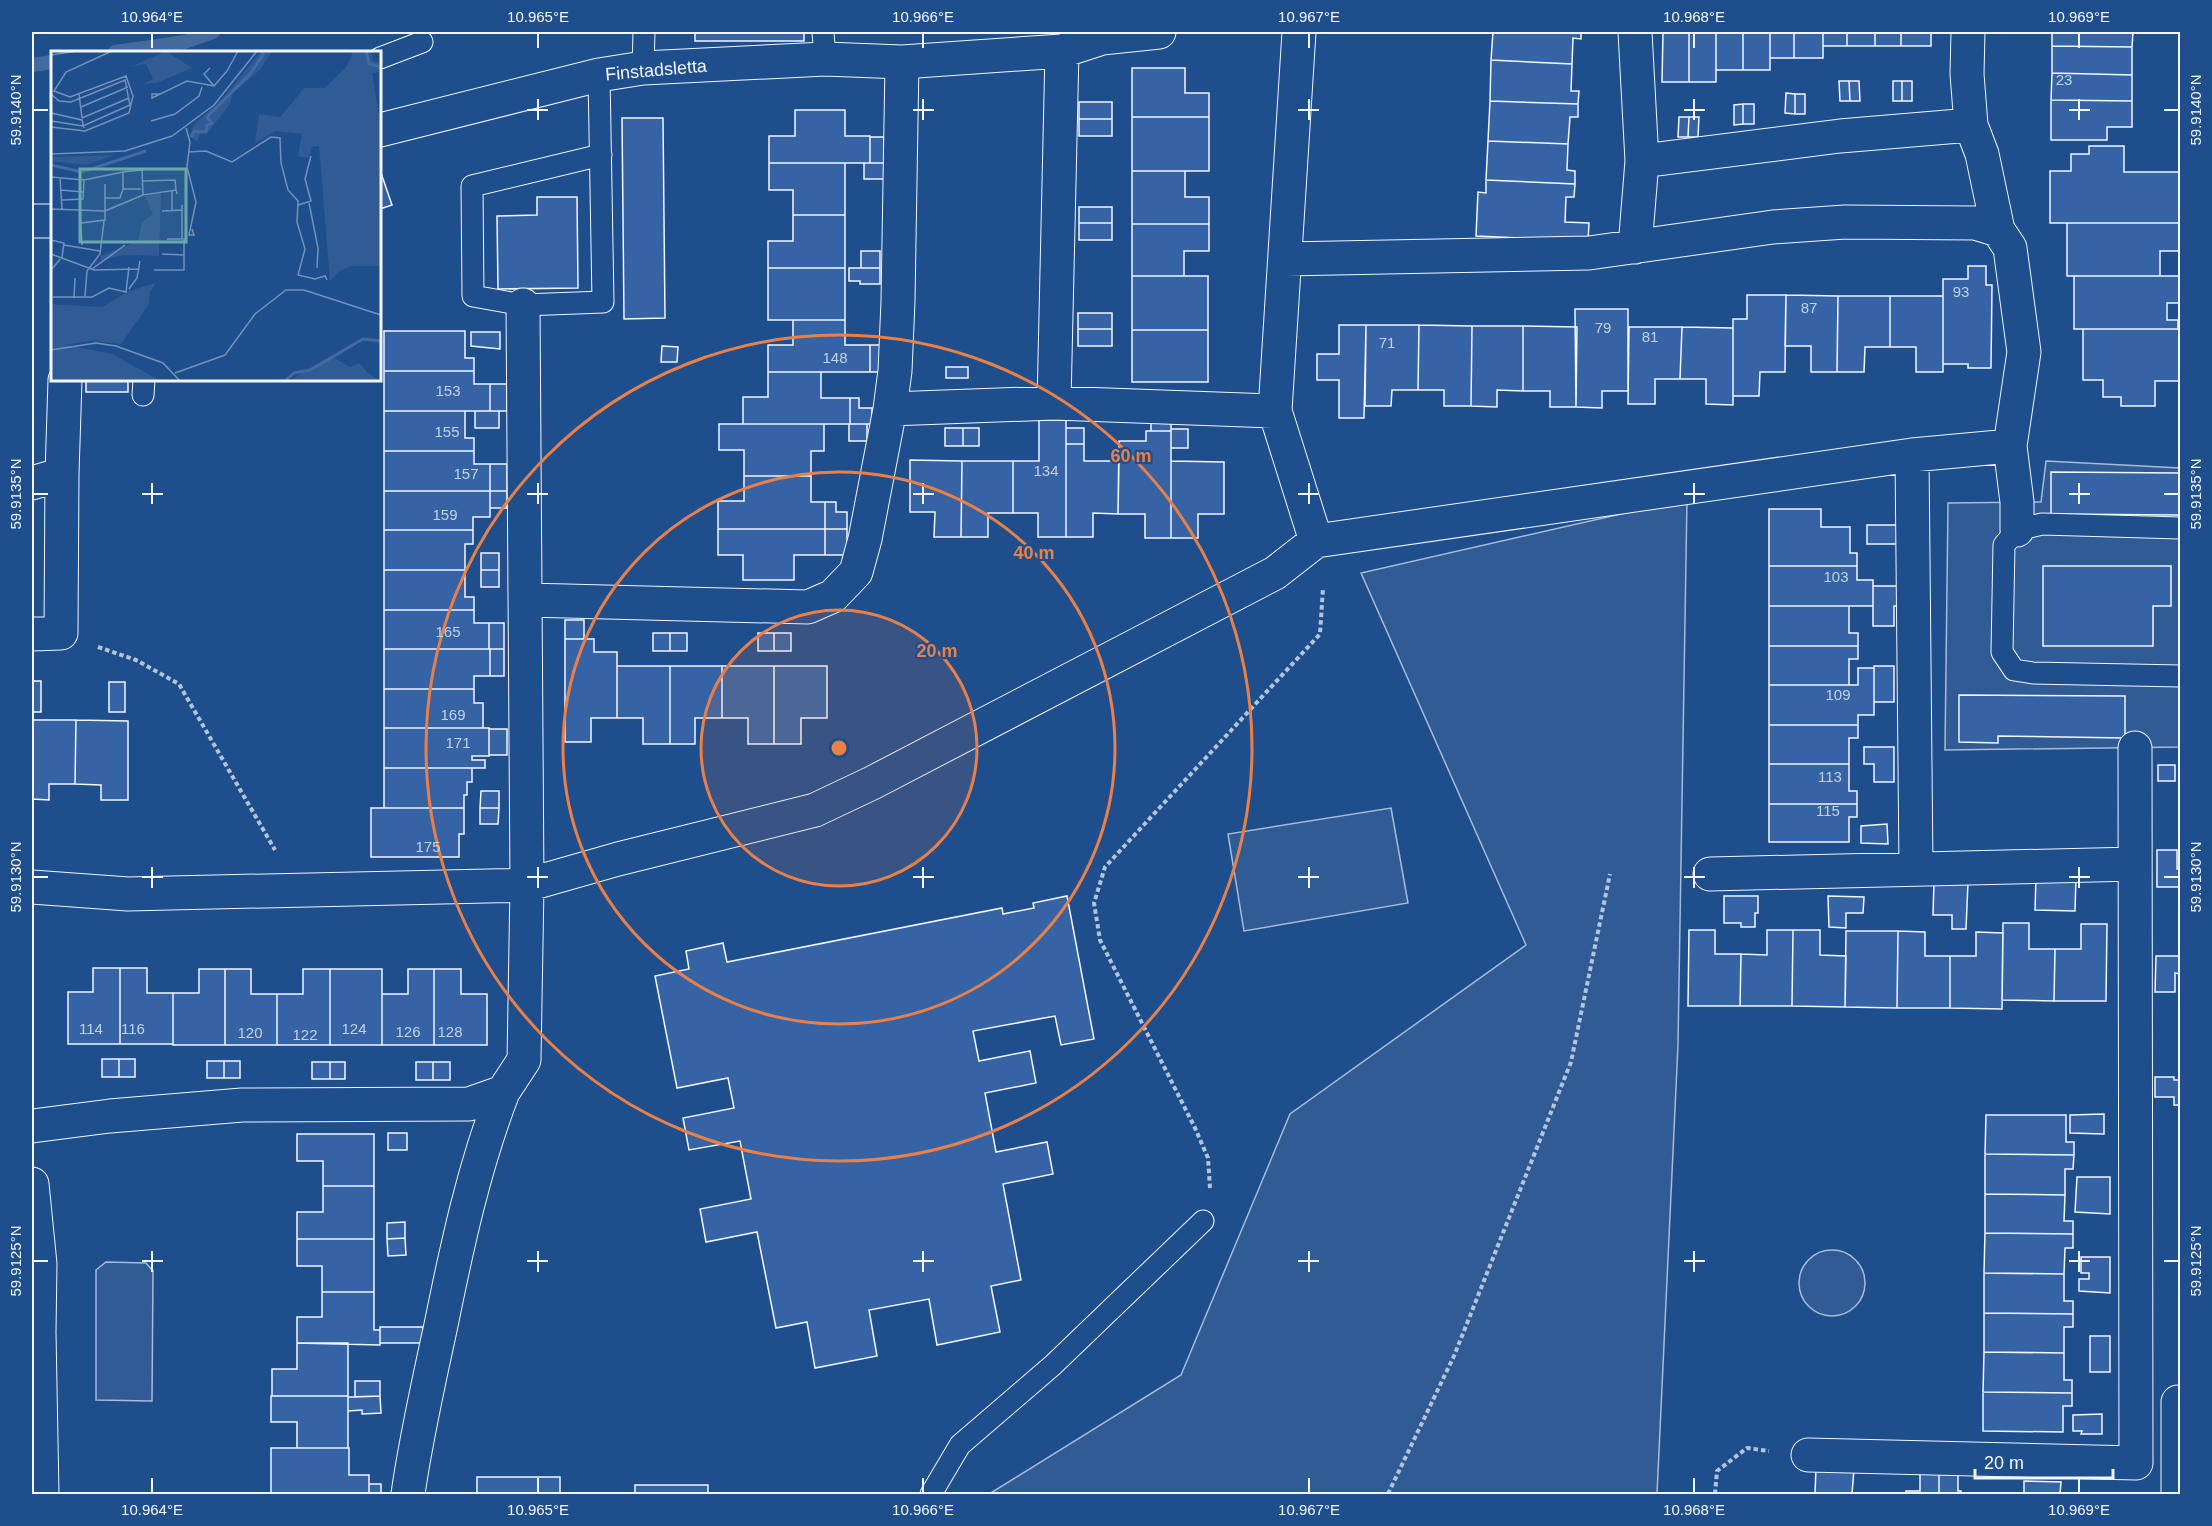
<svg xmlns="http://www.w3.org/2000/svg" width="2212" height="1526" font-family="Arial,sans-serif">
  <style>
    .built { fill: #305b95; stroke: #a8bbd7; stroke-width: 1.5 }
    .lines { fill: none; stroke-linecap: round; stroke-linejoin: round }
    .stream { stroke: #446ba0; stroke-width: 14 }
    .building { fill: #3563a3; stroke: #f2f6ff; stroke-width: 1.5 }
    .lane-casing { stroke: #f2f6ff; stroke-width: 23 }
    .street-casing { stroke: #f2f6ff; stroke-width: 35 }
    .path { stroke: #b3c4dc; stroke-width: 4; stroke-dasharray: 4.5 3; stroke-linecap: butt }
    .lane { stroke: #1f4e8c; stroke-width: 21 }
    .street { stroke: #1f4e8c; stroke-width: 33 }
    .ticks { fill: none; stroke: #f2f6ff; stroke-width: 2 }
    .ring { fill: none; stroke: #ea8049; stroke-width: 3 }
    .labels { text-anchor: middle; stroke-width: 4.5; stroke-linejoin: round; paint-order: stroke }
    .number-label { font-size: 15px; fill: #c3d1e8 }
    .street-label { font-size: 18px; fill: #f2f6ff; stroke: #1f4e8c }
    .inset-river { fill: none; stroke: #446ba0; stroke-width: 3 }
    .inset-road { fill: none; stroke: #7391ba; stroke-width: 1.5 }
    .view { fill: #6aa9a8; fill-opacity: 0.15; stroke: #6aa9a8; stroke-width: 3 }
    .inset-edge { fill: none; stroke: #f2f6ff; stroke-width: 3 }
    .centre { fill: #ea8049; stroke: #1f4e8c; stroke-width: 3 }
    .ring-label { font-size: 18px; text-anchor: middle; font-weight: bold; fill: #ea8049; stroke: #1f4e8c; stroke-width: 4.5; stroke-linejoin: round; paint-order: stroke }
    .neatline { fill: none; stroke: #f2f6ff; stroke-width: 2 }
    .ticks-label { font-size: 15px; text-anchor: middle; fill: #f2f6ff }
  </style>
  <rect width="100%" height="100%" fill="#1f4e8c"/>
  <!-- built -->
  <path class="built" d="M2046,461L2180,468V747L1945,750L1948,503L2041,502Z
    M1687,499L1678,1045L1657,1494H989L1181,1375L1290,1114L1526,945L1361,573Z
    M1391,808L1408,903L1244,931L1228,834Z
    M1799 1283a33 33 0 1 1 66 0a33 33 0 1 1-66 0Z
    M106,1262L146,1263L153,1271L152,1401L96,1400V1270Z"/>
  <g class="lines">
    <!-- stream -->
    <path class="stream" d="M115,52L185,42L213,32
      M32,65L52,62"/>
  </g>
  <!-- building -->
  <path class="building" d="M695,32H804V41H695Z
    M1493,32H1581V39L1573,38L1572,64L1491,60Z
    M1663,32H1689V82H1662Z
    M1689,32H1716V82H1689Z
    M1716,32H1743V70H1716Z
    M1743,32H1770V70H1743Z
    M1770,32H1794V58H1770Z
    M1794,32H1823V58H1794Z
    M1823,32H1847V46H1823Z
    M1847,32H1875V46H1847Z
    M1875,32H1901V46H1875Z
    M1901,32H1931V46H1901Z
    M2052,32H2133L2132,47L2052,46Z
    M2052,46L2132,47V75L2052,73Z
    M1491,60L1572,64L1571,91H1579L1578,104L1490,101Z
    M1132,68H1185V93H1209V117H1132Z
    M2052,73L2132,75V101L2051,100Z
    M1839,81H1849L1850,101H1840Z
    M1849,81H1859L1860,101H1850Z
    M1893,81H1902V101H1893Z
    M1902,81H1912V101H1902Z
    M1786,93L1795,94V114L1785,113Z
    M1795,94H1805V114H1795Z
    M2051,100L2132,101V127H2107V140H2051Z
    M1490,101L1578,104V117H1570L1568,144L1488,141Z
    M1079,102H1112V119H1079Z
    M1743,104H1754V124H1743Z
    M1743,104V124L1734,125V105Z
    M795,110H845V136H870V163H769V136H795Z
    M1132,117H1209V171H1132Z
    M1679,117H1689L1688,137H1678Z
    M1689,117H1699L1698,137H1688Z
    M622,118H663L665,318L624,319Z
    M1079,119H1112V136H1079Z
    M870,137H884V163H870Z
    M1488,141L1568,144L1567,170L1575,171V184L1486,180Z
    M2089,146H2124V172H2180V223H2050V171H2071V154H2089Z
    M769,163H845V215H793V190H769Z
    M864,163H884V179H864Z
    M380,170L392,205L380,209Z
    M1132,171H1185V197H1209V224H1132Z
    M1486,180L1575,184L1574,197H1566L1565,222L1589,223L1588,241L1476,236L1478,192L1486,193Z
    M537,197H577L578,288L498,289L497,216L537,215Z
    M1079,207H1112V223H1079Z
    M793,215H845V268H768V241H793Z
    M1079,223H1112V240H1079Z
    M2067,223H2180V251H2160V276H2067Z
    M1132,224H1209V251H1184V276H1132Z
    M861,251H880V268H861Z
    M1968,266H1986V285H1992L1991,368H1968V364H1943V279H1968Z
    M768,268H845V320H768Z
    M849,268H880V284H860V281H849Z
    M1132,276H1208V330H1132Z
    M2074,276H2180V303H2167V320H2178V329H2074Z
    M1747,295H1786L1785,372H1760L1759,396H1733V319H1747Z
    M1786,295L1838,296L1837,372H1811V346H1785Z
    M1838,296H1890V347H1865L1864,372H1837Z
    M1890,296H1943V372H1916V347H1890Z
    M1575,309H1628V391H1602V408L1576,407Z
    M1078,313H1112V329H1078Z
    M793,320H845V345H870V372H768V345H793Z
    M1339,325H1366L1364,418H1339V380H1317V354H1339Z
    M1366,325H1419L1418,390H1392L1391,406H1365Z
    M1419,325L1472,326L1471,406H1444V390H1418Z
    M1472,326H1523V391L1497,390V407L1471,406Z
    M1523,326L1577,327L1576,407H1550V391H1523Z
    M1629,327H1682L1680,379H1655V404H1628Z
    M1682,327L1733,328V405L1706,404V379H1680Z
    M1078,329H1112V346H1078Z
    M2083,329H2180V381H2155V406H2121V397H2103V380H2083Z
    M1132,330H1208V382H1132Z
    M384,331H465V358H474V371H384Z
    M32,332H33V383H32Z
    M471,332H500V349L471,346Z
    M870,345H880V372H870Z
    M662,346L678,347L677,362H661Z
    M946,367H968V378H946Z
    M384,371H474V384H490V411H384Z
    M768,372H821V398H850V424H743V397H768Z
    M86,380H128V392H86Z
    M490,384H507V411H490Z
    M850,398H859V408H872V424H850Z
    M384,411H465V438H474V451H384Z
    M475,411H499V428H475Z
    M1039,420H1066V537H1038V513H1013V461H1039Z
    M1151,420H1171V431H1151Z
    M719,424H824V451H811V476H744V450H719Z
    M849,424H867V441H849Z
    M945,428H963V446H945Z
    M963,428H979V446H963Z
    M1066,428H1084V444H1066Z
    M1171,429H1188V448H1171Z
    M1146,431H1171V538H1145V514H1118L1119,441H1146Z
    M1066,444H1084V461H1119L1118,514L1093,513V537H1066Z
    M384,451H474V464H490V491H384Z
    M910,460L962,461L961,537H934L935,512H910Z
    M962,461H1013V513H988V537H961Z
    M1171,461L1224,462V514H1198V538H1171Z
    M490,464H507V491H490Z
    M2051,472L2180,473V515L2051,514Z
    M744,476H811V502H825V529H718V501H744Z
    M384,491H490V517H473V530H384Z
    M490,491H507V508H490Z
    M825,502H836V512H847V529H825Z
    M1769,509H1821V527H1850V553H1857V566H1769Z
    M1867,525H1898V544H1867Z
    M718,529H825V555H794V580H743V555H718Z
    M825,529H847V555H825Z
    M384,530H473V544H465V570H384Z
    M481,553H499V570H481Z
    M1769,566H1857V580H1873V606H1769Z
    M2043,566H2171V606H2153V646H2043Z
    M384,570H465V597H474V610H384Z
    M481,570H499V587H481Z
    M1873,586H1903V606H1894V626H1873Z
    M1769,606H1849V633H1858V646H1769Z
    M384,610H474V623H489V649H384Z
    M565,620H584V639H565Z
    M489,623H504V649H489Z
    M653,633H670V651H653Z
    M670,633H687V651H670Z
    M758,633H774V651H758Z
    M774,633H791V651H774Z
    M565,639H594V652H617V718H591V742H565Z
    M1769,646H1858V659H1849V685H1769Z
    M384,649H490V676H474V689H384Z
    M490,649H504V676H490Z
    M617,666H670V744H643V718H617Z
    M670,666H722V718H695V744H670Z
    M722,666H774V744H748V718H722Z
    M774,666H827V718H801V744H774Z
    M1874,666H1894V702H1874Z
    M1858,668H1874V715H1858V725H1769V685H1858Z
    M32,681H41V712H32Z
    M109,682H125V712H109Z
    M384,689H474V703H483V728H384Z
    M1959,695L2125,696V738L1998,736V743L1959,742Z
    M32,720H76L75,784H49V800L32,799Z
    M76,720L128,721V800H101V785L75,784Z
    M1769,725H1858V738H1849V764H1769Z
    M384,728H489V756H472V760H485V768H384Z
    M489,729H507V755H489Z
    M1864,747H1894V782H1874V764H1864Z
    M1769,764H1849V791H1857V804H1769Z
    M2158,765H2175V781H2158Z
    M384,768H472V782H467V795H464V808H384Z
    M481,791H499V808H480Z
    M1769,804H1857V817H1849V842H1769Z
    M371,808H464V834H459V857H371Z
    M480,808H499L498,824H480Z
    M1887,824L1888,844L1861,843V826Z
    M2157,850H2177V869H2180V887H2157Z
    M2036,877L2076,878L2075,911L2035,910Z
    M1934,881L1968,882L1966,929H1952V915H1933Z
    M1067,896L1094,1039L1061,1045L1055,1016L973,1031L979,1061L1030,1051L1036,1083L985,1093L996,1152L1047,1142L1053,1174L1003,1184L1021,1280L991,1286L1000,1332L937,1345L929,1299L869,1310L877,1356L815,1368L807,1322L776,1328L757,1232L706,1242L700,1209L751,1199L740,1141L689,1150L683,1118L734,1108L728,1078L677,1088L655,976L689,969L686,951L723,943L727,962L1002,908L1003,914L1034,908L1033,903Z
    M1724,896H1758V913H1755V927H1741V923H1724Z
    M1828,896L1864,897L1863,913H1846V928L1829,927Z
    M2003,923H2029V949H2055L2054,1001L2002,1000Z
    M2081,924H2107L2106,1001H2054L2055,949H2081Z
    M1689,930H1715V954H1741L1740,1006H1688Z
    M1767,930H1793L1792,1006H1740L1741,954L1767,955Z
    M1793,930H1820V955L1846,956L1845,1007L1792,1006Z
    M1846,931H1898L1897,1008L1845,1007Z
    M1898,931L1925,932V956H1950V1008H1897Z
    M1976,932L2003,933L2002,1009L1950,1008V956H1976Z
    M2156,956H2180V974L2175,973V992H2155Z
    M93,968H120V1044H68V992H93Z
    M120,968H147V993H173V1044H120Z
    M199,969H225V1045H173V993H199Z
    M225,969H251V994H277V1045H225Z
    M303,969H330V1045H277V994H303Z
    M330,969H382V1045H330Z
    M408,969H434V1045H382V994H408Z
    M434,969H461V994H487V1045H434Z
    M102,1059H119V1077H102Z
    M119,1059H135V1077H119Z
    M207,1061H224V1078H207Z
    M224,1061H240V1078H224Z
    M312,1062H330V1079H312Z
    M330,1062H345V1079H330Z
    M416,1062H433V1080H416Z
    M433,1062H450V1080H433Z
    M2155,1077H2174V1080H2180V1105H2174V1097H2155Z
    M2104,1114V1134L2070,1133V1115Z
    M1986,1115H2066V1142H2074V1155L1985,1154Z
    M388,1133H407V1150H388Z
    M297,1134H374V1186H323V1161H297Z
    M1985,1154L2074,1155L2073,1169H2065V1195L1985,1194Z
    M2077,1177H2110V1214L2075,1212Z
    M323,1186H374V1239H297V1212H323Z
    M1985,1194L2065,1195L2064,1221H2073V1234L1985,1233Z
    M405,1222V1238L387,1239V1223Z
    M1985,1233L2073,1234V1248H2065L2064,1274L1984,1273Z
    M405,1238L406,1255L388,1256L387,1239Z
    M297,1239H374V1292H322V1266H297Z
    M2081,1257H2110V1293L2079,1291V1279H2089V1273H2081Z
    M1984,1273L2064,1274V1301H2073V1314L1984,1313Z
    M322,1292H374V1330H380V1345L297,1343V1317H322Z
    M1984,1313L2073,1314V1327H2064V1353L1984,1352Z
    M380,1327H423V1343H380Z
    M2090,1336H2110V1372H2090Z
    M297,1343H348V1396H272V1369H297Z
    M1984,1352L2064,1353V1380H2072V1393L1983,1392Z
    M355,1381H380V1396L355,1397Z
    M1983,1392L2072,1393V1406H2063V1432L1983,1431Z
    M271,1396H348V1448H297V1422H271Z
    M380,1396L381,1413L362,1414V1410L348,1411V1397Z
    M2102,1414V1434H2081L2082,1431H2073V1415Z
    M271,1448H349V1475H369V1494H271Z
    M1816,1468L1854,1469L1852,1494H1815Z
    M1920,1474H1939V1494H1906V1491H1920Z
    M1939,1474H1958V1491H1961V1494H1939Z
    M477,1477H560V1494H477Z
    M2024,1481L2061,1482L2060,1494H2024Z
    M369,1484H381V1494H369Z
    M635,1485H708V1494H635Z"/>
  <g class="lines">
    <defs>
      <path id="lane" d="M823,32L825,59
        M380,58L422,42
        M643,68L644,32
        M599,75L603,302L523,305L473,296L472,186L601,155
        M143,395L144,380
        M2180,528L2042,524L2017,530L2004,545L2002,652L2014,670L2033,673L2180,676
        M931,1494L960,1445L1053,1365L1203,1221"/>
      <path id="street" d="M1159,32L1102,38L1062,51L902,62L898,301L895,371L890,409L1054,403L1275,411
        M1299,32L1275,411L1316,541L1912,455L2010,446L2017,502V530
        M1635,32L1642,161L1635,247
        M1968,32L1967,74L1971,125L1982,154L1998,230
        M380,130L599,75L643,68L825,59L902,62
        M1642,161L1840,136L1971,125
        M32,221H52
        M1285,259L1589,253L1773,227L1845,222L1975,223L1998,230L2010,248L2024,352L2010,446
        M1054,403L1062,51
        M1912,455L1916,869
        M32,483L62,474
        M527,600L808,607L833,596L856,572L865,539L890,409
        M32,634L61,633L62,474L65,380
        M1710,874L2135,864
        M32,887L128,894L527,885L618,859L815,810L872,783L1275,573L1316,541
        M32,1126L110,1116L242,1105L469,1104L503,1092L524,1060L527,885L523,305
        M32,1184L40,1264L39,1332L42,1494
        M1808,1455L2136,1463L2135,748
        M408,1494C416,1437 429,1381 441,1325C457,1246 474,1167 503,1092
        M2178,1494V1402"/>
    </defs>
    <!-- lane casing -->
    <use href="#lane" class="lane-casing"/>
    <!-- street casing -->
    <use href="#street" class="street-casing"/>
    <!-- path -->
    <path class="path" d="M98,647L136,660L179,684L275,850
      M1210,1188L1208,1158L1195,1128L1100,940L1094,903L1105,867L1320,634L1323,588
      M1388,1494L1454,1356L1571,1062L1610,874
      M1715,1494L1717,1471L1747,1448L1769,1451"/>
    <!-- lane -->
    <use href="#lane" class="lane"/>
    <!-- street -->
    <use href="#street" class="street"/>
  </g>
  <!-- ticks -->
  <path class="ticks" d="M152,33V48M538,33V48M923,33V48M1309,33V48M1694,33V48M2079,33V48M538,99V120M923,99V120M1309,99V120M1694,99V120M2079,99V120M33,110H48M527,110H548M913,110H934M1298,110H1319M1684,110H1705M2069,110H2090M2164,110H2179M152,483V504M538,483V504M923,483V504M1309,483V504M1694,483V504M2079,483V504M33,494H48M142,494H163M527,494H548M913,494H934M1298,494H1319M1684,494H1705M2069,494H2090M2164,494H2179M152,867V888M538,867V888M923,867V888M1309,867V888M1694,867V888M2079,867V888M33,877H48M142,877H163M527,877H548M913,877H934M1298,877H1319M1684,877H1705M2069,877H2090M2164,877H2179M152,1251V1272M538,1251V1272M923,1251V1272M1309,1251V1272M1694,1251V1272M2079,1251V1272M33,1261H48M142,1261H163M527,1261H548M913,1261H934M1298,1261H1319M1684,1261H1705M2069,1261H2090M2164,1261H2179M152,1478V1493M538,1478V1493M923,1478V1493M1309,1478V1493M1694,1478V1493M2079,1478V1493"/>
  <!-- distance rings -->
  <circle cx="839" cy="748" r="138" fill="#ea8049" fill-opacity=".12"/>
  <g class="ring">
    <circle cx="839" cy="748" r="138"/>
    <circle cx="839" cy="748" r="276"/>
    <circle cx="839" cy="748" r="413"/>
  </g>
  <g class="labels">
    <!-- number labels -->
    <g class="number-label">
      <text x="2064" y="85">23</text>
      <text x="1961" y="297">93</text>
      <text x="1809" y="313">87</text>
      <text x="1603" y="333">79</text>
      <text x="1650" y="342">81</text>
      <text x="1387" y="348">71</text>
      <text x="835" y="363">148</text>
      <text x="448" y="396">153</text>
      <text x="447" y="437">155</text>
      <text x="1046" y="476">134</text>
      <text x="466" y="479">157</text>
      <text x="445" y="520">159</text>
      <text x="1836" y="582">103</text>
      <text x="448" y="637">165</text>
      <text x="1838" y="700">109</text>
      <text x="453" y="720">169</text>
      <text x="458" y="748">171</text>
      <text x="1830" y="782">113</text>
      <text x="1828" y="816">115</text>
      <text x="428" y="852">175</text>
      <text x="91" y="1034">114</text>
      <text x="133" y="1034">116</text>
      <text x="354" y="1034">124</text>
      <text x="408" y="1037">126</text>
      <text x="450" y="1037">128</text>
      <text x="250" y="1038">120</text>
      <text x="305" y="1040">122</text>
    </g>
    <!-- street labels -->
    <g class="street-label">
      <text transform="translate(656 70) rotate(-5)" y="6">Finstadsletta</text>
    </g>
  </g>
  <!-- overview -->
  <g transform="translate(51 51)">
    <rect width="330" height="330" fill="#1f4e8c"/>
    <path d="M115,0L141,17L106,32L91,33L102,28L95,13L79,16ZM210,0H221L209,19L182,42L179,53L158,80L148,84L146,91L141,87L142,75L174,45ZM302,0H321V9L330,13V21L321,22L330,76V215H300L287,221L279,230L268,95L261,96L258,107L247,105L251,83L224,80L204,92L208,63L229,66L253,37H274L296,15ZM63,104L35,114L0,110V106ZM110,142L108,205L72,204L50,210V205L87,190L91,171L102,163L94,145ZM105,232L99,240L98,253L70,293L38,290L15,294L61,303L110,330H0V253L51,256L78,240ZM280,305L299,316L308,312L318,323L330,330H238Z" fill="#305b95"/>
    <path class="inset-river" d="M315,0L318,13L330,16M140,86L143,80L155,81L156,74L161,72L156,66L199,23L213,2M0,114L31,121L95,100M234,330L243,322L259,319L312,288L330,290"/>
    <path class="inset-road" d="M0,4L26,0M159,17L153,23L163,35M176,20L187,0M0,43L8,50L20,51L74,29L79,54L32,75L0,70M28,43L31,67M109,43H101V47L136,30L163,35L176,20M30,56L77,36M0,62L31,69L33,77M31,67L78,47M100,70L124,63L148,45L151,36M0,76L34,80L78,62L82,45L75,25L19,46L3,40L15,21L61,0M135,77L139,91L136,116L145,151L138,184H143L141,178M137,101L155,100L181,111L220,86L229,87L230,112L237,139L247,150L246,171L254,198L247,224L264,228L274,225L276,229M0,103L74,100L121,85L163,54L206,0M0,126L33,129L72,121M9,127L11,158M91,130L124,129L125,139M90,138H72V121L91,119L92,144L125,139L126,143M10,139L32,141M121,140V160M54,147H69L72,138M11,149L32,148L33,129M258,152L267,197L266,217M247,154L260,150L254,128L260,105M0,158L54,160L92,144M29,160L31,194M111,160L131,159M30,172L54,169V133M116,188H131V154M0,189L13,192L11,206L0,219M13,194L49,200M0,203L43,219L88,218M111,203L133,204V187M41,218L74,194M103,219H133V204M78,238L86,227L89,210M34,245L36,220L49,203L53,170M2,246H41L58,237L75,241L78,216M23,247L24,227M0,299L45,292L65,295L112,312L129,330M124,322L174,304L204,263L235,239H253L330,264"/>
    <path class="view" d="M29,118H135V191H29Z"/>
    <rect width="330" height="330" class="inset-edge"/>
  </g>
  <circle cx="839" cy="748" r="9" class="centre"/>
  <g class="ring-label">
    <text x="1131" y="462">60 m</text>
    <text x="1034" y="559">40 m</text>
    <text x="937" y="657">20 m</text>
  </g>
  <!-- border -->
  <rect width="2212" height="1526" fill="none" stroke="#1f4e8c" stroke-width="66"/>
  <!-- scale -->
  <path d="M1975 1469v9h138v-9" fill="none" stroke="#f2f6ff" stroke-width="3"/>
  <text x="1984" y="1469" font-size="18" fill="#f2f6ff" stroke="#1f4e8c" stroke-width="4.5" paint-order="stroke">20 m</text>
  <rect x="33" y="33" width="2146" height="1460" class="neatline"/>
  <g class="ticks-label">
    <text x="152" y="22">10.964°E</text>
    <text x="538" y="22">10.965°E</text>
    <text x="923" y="22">10.966°E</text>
    <text x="1309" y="22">10.967°E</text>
    <text x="1694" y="22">10.968°E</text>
    <text x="2079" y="22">10.969°E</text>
    <text transform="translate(16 110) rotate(-90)" y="5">59.9140°N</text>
    <text transform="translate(2196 110) rotate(-90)" y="5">59.9140°N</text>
    <text transform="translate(16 494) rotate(-90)" y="5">59.9135°N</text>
    <text transform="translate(2196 494) rotate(-90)" y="5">59.9135°N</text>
    <text transform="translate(16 877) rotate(-90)" y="5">59.9130°N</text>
    <text transform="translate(2196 877) rotate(-90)" y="5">59.9130°N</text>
    <text transform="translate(16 1261) rotate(-90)" y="5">59.9125°N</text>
    <text transform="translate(2196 1261) rotate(-90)" y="5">59.9125°N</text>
    <text x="152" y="1515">10.964°E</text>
    <text x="538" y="1515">10.965°E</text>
    <text x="923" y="1515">10.966°E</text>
    <text x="1309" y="1515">10.967°E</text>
    <text x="1694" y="1515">10.968°E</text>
    <text x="2079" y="1515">10.969°E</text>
  </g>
</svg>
